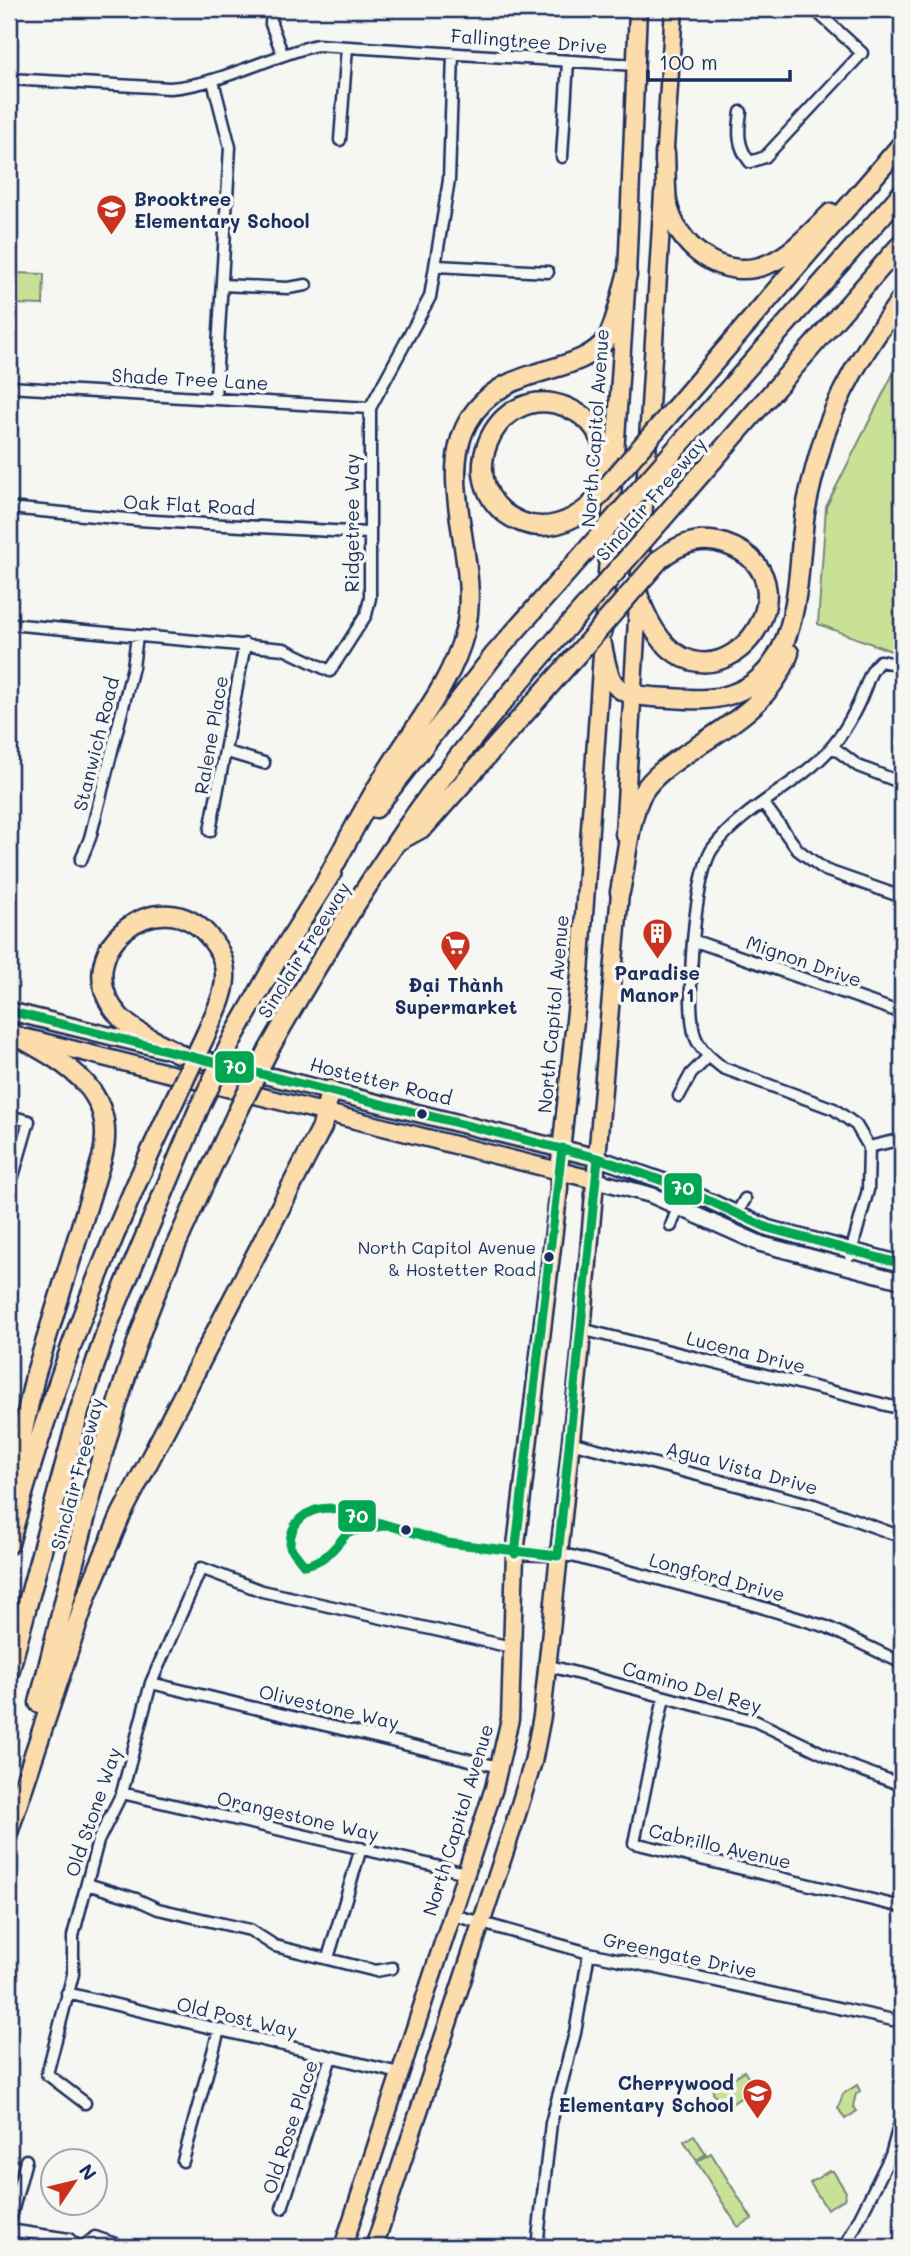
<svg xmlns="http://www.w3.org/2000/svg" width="911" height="2256" font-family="Mali,sans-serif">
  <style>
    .green { fill: #c9e197; stroke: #72887a; stroke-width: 2 }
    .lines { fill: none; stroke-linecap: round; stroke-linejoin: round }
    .minor-casing { stroke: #1b2f5e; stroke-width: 15 }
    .secondary-casing { stroke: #1b2f5e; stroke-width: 19 }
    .primary-casing { stroke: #1b2f5e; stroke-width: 21 }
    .motorway-casing { stroke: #1b2f5e; stroke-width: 23 }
    .minor { stroke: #f6f6f2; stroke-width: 10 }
    .secondary { stroke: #f6f6f2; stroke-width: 14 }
    .primary { stroke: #fddcac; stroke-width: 16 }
    .motorway { stroke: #fddcac; stroke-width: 18 }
    .motorway-bridge-casing { stroke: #1b2f5e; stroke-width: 23; stroke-linecap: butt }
    .motorway-bridge { stroke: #fddcac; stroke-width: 18 }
    .bus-1-casing { stroke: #f6f6f2; stroke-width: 14 }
    .bus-1 { stroke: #00a651; stroke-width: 9 }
    .bus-dot { fill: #1b2f5e; stroke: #f6f6f2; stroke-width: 2.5 }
    .labels { text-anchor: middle; stroke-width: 7; stroke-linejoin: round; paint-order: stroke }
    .bus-label { font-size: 17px; fill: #1b2f5e; stroke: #f6f6f2; text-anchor: end }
    .street-label { font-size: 19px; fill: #1b2f5e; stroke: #f6f6f2 }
    .poi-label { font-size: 19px; font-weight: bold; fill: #1b2f5e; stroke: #f6f6f2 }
    .line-badge { stroke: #f6f6f2; stroke-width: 2.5 }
    .badge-label { font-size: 19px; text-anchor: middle; font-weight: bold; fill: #fff }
  </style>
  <rect width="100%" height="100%" fill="#f6f6f2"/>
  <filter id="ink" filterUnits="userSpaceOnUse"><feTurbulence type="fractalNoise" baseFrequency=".0143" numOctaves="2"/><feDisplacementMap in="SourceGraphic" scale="14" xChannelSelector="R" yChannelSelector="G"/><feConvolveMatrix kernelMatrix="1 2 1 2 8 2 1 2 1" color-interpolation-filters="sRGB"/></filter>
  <g filter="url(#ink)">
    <!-- green -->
    <path class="green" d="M9,140H17L14,204H9Z
      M14,273L44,274L43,305L13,304Z
      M902,356V655L818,624L826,507Z
      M744,2071L755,2088L724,2109L713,2093L715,2078L719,2076L725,2084Z
      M857,2085L860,2091L856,2094L853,2106L857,2111L845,2119L838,2108L843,2094Z
      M694,2135L706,2154L696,2160L684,2141Z
      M711,2153L752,2219L738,2227L697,2162Z
      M829,2171H833L846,2192L844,2199L827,2209L810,2183Z"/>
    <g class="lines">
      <defs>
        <path id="minor" d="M272,9L271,24L282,53
          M9,79L170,88C221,84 267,57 317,45L635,65
          M213,81L230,147L215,398
          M741,112C738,132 737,146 750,162L765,157L862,53L814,9
          M340,140L347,47
          M562,157L568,61
          M437,266L548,272
          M222,285L288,288L306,285
          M9,387L370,408
          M9,508L137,520L368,533
          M9,624L284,649L330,671L366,615L370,598V408L430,297L449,180L453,54
          M833,747L858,766L902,783
          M227,752L264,763
          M764,804L798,850L825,870L902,897
          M210,831L245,644
          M81,860L90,838L133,667L137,636
          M695,941L902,1013
          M679,1096L691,1074L708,1057
          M9,1116L29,1121L9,1190
          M869,1147L902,1139
          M736,1215L745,1199
          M671,1226L679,1205
          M850,1256L868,1190L869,1147L856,1125L834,1109L723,1068C712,1059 700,1050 695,1036C685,1005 694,873 713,848C745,806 796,787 831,748C843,734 856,711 863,693C868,681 870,670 880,661L902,665
          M581,1329L902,1409
          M570,1442L814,1505L902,1537
          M515,1554L572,1556L741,1601L827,1627L902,1663
          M546,1665L755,1721L847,1765L902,1785
          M151,1683L499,1767
          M664,1697L634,1843L902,1907
          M122,1793L466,1873
          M87,1884L136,1899L158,1909L250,1930L275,1946L376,1971L392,1968
          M453,1915L589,1953L902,2022
          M328,1958L361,1848
          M67,1993L399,2073
          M85,2103L47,2074L73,1974V1936L98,1841L122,1793L151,1683L201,1568L262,1591L511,1647
          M891,2155L902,2157
          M183,2161L219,2030
          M282,2208L331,2057
          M9,2224L26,2160
          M9,2230L69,2239L78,2247
          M83,2247L95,2237L124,2247
          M537,2247L551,2123L575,2033L589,1953
          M845,2247L891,2155L902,2115"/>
        <path id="secondary" d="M598,1158L677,1186L768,1228L902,1264
          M595,1180L651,1195L761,1244L902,1281"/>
        <path id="primary" d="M664,163L674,9
          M603,632L627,275L638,9
          M624,834L663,193
          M9,1011L163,1049
          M27,1038L595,1180
          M184,1055L598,1158
          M343,2247L494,1788L510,1719L515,1554L559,1189V1170L580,974L602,654
          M374,2247L514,1824L533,1762L542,1716L580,1355L621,881"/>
        <path id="motorway" d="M665,153C666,169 665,186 667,201C675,246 723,283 768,264C793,254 812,231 831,213
          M669,415L902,144
          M666,460L902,193
          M590,506C571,522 546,532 521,522C446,492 493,378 566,407C577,412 589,419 595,429C606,446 607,472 611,492
          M662,519L902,243
          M639,597C695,755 837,582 725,544C701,536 680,543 660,559
          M602,645C610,684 611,694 653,697C679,698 707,703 732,694C804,669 796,574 805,513C809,492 814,472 820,451C835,394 868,345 902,298
          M376,808L494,655L586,551
          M400,840L424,827L581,650
          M326,881C347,841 367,802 391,765C418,722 452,682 465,631C482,565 435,481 468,422C502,361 575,379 606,340C615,328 622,292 627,275
          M620,892C626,865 629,815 643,792C654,775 671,764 687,753C728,726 772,702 789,653
          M234,1036L278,958L332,872
          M269,1049C311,975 356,901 404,831C457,753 520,681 582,610
          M178,1053C160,1043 135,1033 120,1017C62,953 161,874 211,939C220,950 226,964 225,979C224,998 213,1017 206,1034
          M9,1494L35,1376L102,1158C119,1090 65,1063 15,1035
          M9,1544C50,1389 107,1242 176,1097
          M9,1673L79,1412L110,1320L200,1106
          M39,1703C70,1580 98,1455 140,1334C167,1259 203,1187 236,1115
          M9,1830L87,1595L121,1515L322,1127L330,1090"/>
      </defs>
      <!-- minor casing -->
      <use href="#minor" class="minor-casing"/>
      <!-- secondary casing -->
      <use href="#secondary" class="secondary-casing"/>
      <!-- primary casing -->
      <use href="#primary" class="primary-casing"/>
      <!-- motorway casing -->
      <use href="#motorway" class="motorway-casing"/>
      <!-- minor -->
      <use href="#minor" class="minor"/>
      <!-- secondary -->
      <use href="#secondary" class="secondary"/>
      <!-- primary -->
      <use href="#primary" class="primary"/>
      <!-- motorway -->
      <use href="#motorway" class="motorway"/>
      <defs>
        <path id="motorway-bridge" d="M590,506L669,415
          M586,551L666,460
          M582,610L662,519
          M581,650L660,559
          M176,1097L206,1034
          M200,1106L234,1036
          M236,1115L269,1049"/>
      </defs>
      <!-- motorway-bridge casing -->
      <use href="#motorway-bridge" class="motorway-bridge-casing"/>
      <!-- motorway-bridge -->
      <use href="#motorway-bridge" class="motorway-bridge"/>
      <defs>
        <path id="bus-1" d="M9,1011L598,1158L677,1186L768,1228L902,1264
          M383,1526L348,1532C334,1548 326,1562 304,1565L290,1547C289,1522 307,1508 330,1508L448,1543L558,1556
          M515,1554L562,1148
          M558,1556L598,1158"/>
      </defs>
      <!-- bus-1 casing -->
      <use href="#bus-1" class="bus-1-casing"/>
      <!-- bus-1 -->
      <use href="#bus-1" class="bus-1"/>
    </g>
  </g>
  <!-- icons -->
  <defs>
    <symbol id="school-pin" viewBox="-11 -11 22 30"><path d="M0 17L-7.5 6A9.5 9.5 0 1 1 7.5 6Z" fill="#c8321e" stroke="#f6f6f2"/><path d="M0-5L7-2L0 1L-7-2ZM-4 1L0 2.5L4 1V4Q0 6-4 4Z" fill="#fff"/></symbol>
    <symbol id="building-pin" viewBox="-11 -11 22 30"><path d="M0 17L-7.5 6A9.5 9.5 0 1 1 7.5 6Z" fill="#c8321e" stroke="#f6f6f2"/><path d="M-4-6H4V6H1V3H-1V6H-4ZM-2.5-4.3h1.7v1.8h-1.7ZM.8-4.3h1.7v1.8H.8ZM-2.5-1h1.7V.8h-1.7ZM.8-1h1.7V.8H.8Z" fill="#fff"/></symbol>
    <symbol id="supermarket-pin" viewBox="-11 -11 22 30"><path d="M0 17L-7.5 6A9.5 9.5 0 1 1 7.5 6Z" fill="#c8321e" stroke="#f6f6f2"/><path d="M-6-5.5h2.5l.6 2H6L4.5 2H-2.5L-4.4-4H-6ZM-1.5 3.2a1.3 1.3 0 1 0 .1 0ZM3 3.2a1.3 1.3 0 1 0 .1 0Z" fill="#fff"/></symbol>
  </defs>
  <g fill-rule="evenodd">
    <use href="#school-pin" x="94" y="192" width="35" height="47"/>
    <use href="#building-pin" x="640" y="916" width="35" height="47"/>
    <use href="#supermarket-pin" x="438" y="928" width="35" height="47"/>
    <use href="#school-pin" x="740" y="2076" width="35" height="47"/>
  </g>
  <!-- markers -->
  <g class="bus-dot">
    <circle cx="422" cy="1114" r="6"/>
    <circle cx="549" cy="1257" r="6"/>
    <circle cx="406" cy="1530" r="6"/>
  </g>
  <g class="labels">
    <!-- bus labels -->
    <g class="bus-label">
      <text x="536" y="1254">North Capitol Avenue<tspan x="536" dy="22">&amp; Hostetter Road</tspan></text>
    </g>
    <!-- street labels -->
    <g class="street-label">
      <text transform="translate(529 41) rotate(4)" y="7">Fallingtree Drive</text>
      <text transform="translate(190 379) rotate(3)" y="7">Shade Tree Lane</text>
      <text transform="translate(595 428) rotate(-86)" y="7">North Capitol Avenue</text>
      <text transform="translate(651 499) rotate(-49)" y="7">Sinclair Freeway</text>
      <text transform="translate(189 505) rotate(3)" y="7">Oak Flat Road</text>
      <text transform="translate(352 523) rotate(-90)" y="7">Ridgetree Way</text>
      <text transform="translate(211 735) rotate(-80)" y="7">Ralene Place</text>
      <text transform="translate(96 744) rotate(-76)" y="7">Stanwich Road</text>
      <text transform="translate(304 950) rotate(-58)" y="7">Sinclair Freeway</text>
      <text transform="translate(804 961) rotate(19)" y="7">Mignon Drive</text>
      <text transform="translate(553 1014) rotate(-85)" y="7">North Capitol Avenue</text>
      <text transform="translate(381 1081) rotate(14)" y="7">Hostetter Road</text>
      <text transform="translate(746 1352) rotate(14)" y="7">Lucena Drive</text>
      <text transform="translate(742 1468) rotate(15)" y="7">Agua Vista Drive</text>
      <text transform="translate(77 1474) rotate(-75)" y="7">Sinclair Freeway</text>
      <text transform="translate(717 1577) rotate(15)" y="7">Longford Drive</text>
      <text transform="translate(692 1687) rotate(16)" y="7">Camino Del Rey</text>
      <text transform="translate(329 1707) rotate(13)" y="7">Olivestone Way</text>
      <text transform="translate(93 1812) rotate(-71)" y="7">Old Stone Way</text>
      <text transform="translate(298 1816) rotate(13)" y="7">Orangestone Way</text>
      <text transform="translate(458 1820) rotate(-73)" y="7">North Capitol Avenue</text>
      <text transform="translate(720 1846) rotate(13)" y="7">Cabrillo Avenue</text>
      <text transform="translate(680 1955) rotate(12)" y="7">Greengate Drive</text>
      <text transform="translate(237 2017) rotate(13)" y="7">Old Post Way</text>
      <text transform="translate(290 2127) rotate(-72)" y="7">Old Rose Place</text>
    </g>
    <!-- poi labels -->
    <g class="poi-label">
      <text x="134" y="206" text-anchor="start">Brooktree<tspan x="134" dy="22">Elementary School</tspan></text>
      <text x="657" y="980">Paradise<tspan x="657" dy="22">Manor 1</tspan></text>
      <text x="456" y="992">Đại Thành<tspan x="456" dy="22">Supermarket</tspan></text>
      <text x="734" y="2090" text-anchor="end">Cherrywood<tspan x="734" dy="22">Elementary School</tspan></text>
    </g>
  </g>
  <g class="line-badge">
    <rect x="214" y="1050" width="41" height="34" rx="7" fill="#00a651"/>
    <rect x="663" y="1172" width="40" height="34" rx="7" fill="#00a651"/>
    <rect x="337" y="1499" width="40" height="34" rx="7" fill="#00a651"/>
  </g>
  <g class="badge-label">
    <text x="235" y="1074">70</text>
    <text x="683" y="1195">70</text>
    <text x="357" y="1523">70</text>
  </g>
  <!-- margin -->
  <rect width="911" height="2256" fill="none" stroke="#f6f6f2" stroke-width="35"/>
  <rect x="18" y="18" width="876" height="2221" fill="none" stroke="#1b2f5e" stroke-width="2.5" filter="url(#ink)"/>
  <!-- north arrow -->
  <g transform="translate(74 2182) rotate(55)"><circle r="33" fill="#f6f6f2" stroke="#9ea6b7" stroke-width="2"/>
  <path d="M0-5L12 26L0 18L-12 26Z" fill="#c8321e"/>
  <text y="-10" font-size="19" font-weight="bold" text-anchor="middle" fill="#1b2f5e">N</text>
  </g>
  <!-- scale -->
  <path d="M648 70v10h142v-10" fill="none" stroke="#1b2f5e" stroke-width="3.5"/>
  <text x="659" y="70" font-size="21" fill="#1b2f5e" stroke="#f6f6f2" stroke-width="5" paint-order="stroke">100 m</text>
</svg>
